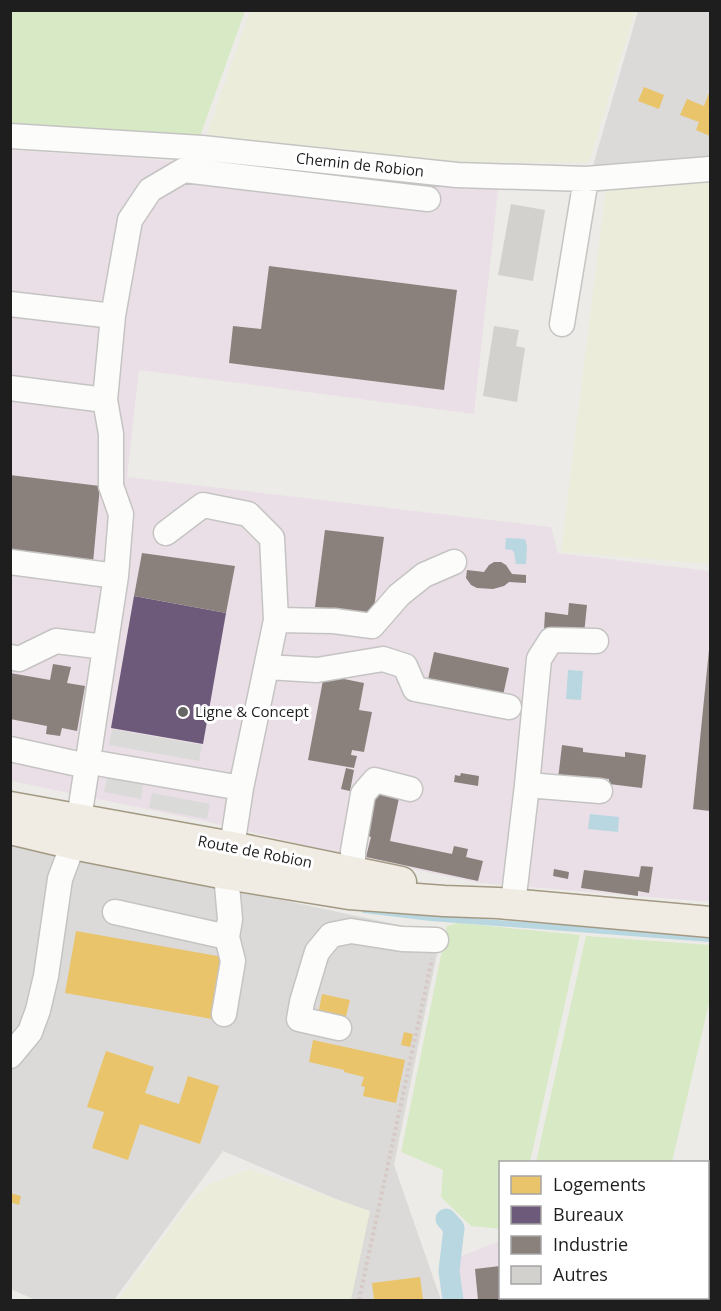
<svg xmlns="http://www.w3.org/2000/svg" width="721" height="1311" font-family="'Open Sans',sans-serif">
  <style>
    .residential { fill: #dbdad8 }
    .industrial { fill: #eadfe6 }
    .religious { fill: #dadad8 }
    .farmland { fill: #ebedda }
    .grass { fill: #d8eac5 }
    .water { fill: #b9d7e1 }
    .homes { fill: #e9c46a }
    .offices { fill: #6d597a }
    .industry { fill: #8a817c }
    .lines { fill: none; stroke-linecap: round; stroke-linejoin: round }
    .stream { stroke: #b9d7e1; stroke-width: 6 }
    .canal { stroke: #b9d7e1; stroke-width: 21 }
    .building { fill: #d3d1ce }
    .minor-casing { stroke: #c5c4c3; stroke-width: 27 }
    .major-casing { stroke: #a39983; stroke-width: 33 }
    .path { stroke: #d7c9c6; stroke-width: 4; stroke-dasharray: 3 3; stroke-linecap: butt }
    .minor { stroke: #fcfcfb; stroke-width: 24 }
    .major { stroke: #f0ece4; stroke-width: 30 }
    .poi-dot { fill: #666664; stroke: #fff; stroke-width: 2 }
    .labels { text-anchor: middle; stroke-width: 6; stroke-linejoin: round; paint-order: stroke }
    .street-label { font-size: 15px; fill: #1e1e1e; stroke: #fff }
    .poi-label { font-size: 15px; fill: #1e1e1e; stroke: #fff; text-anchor: start }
  </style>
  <rect width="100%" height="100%" fill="#ecebe7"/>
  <!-- residential -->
  <path class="residential" d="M638,11H710V158L592,169Z
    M11,842L441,934L394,1165L441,1300H342L355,1207L223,1151L114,1300H35L11,1289Z"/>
  <!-- industrial -->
  <path class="industrial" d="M10,150L137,158L498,190L474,414L139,370L127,477L551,527L558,553L710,571V902L480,883L364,859L204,821L11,781Z
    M708,1228H710V1300H462L454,1259L500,1241V1298H708Z"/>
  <!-- religious -->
  <path class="religious" d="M112,729L202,745L199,761L109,745Z
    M107,778L143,784L141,799L104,792Z
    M152,793L210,804L207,819L149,808Z"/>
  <!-- farmland -->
  <path class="farmland" d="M250,11H635L589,163L464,162L206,137Z
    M710,180V564L561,552L606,188Z
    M249,1169L370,1211L351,1300H118L190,1201L210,1184Z"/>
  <!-- grass -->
  <path class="grass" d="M10,11H245L199,139L11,124Z
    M458,923L580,935L530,1162H500V1229L471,1226L441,1197L443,1170L401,1152L447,926Z
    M586,936L710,945V999L672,1162H536Z"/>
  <!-- water -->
  <path class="water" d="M506,538L525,539L527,546L526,564H516L514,552L512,550L505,549Z
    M568,670L583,671L581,700L566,699Z
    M590,814L619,817L618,832L588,829Z"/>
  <!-- homes -->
  <path class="homes" d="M644,87L664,95L659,109L638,101Z
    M710,90V136L696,130L699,122L680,115L687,99L704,106Z
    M76,931L223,957L212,1019L65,993Z
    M322,994L350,1000L345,1020L318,1015Z
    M404,1032L413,1034L410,1047L401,1045Z
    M313,1040L405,1060L396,1103L363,1096L365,1087L361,1086L364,1077L344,1072V1070L309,1062Z
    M106,1051L154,1067L145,1093L179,1104L188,1076L219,1086L200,1144L140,1124L128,1160L92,1148L104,1112L87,1107Z
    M10,1193L21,1196L19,1205L10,1202Z
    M420,1277L423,1300H374L372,1283Z"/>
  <!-- offices -->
  <path class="offices" d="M134,596L226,613L203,744L111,728Z"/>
  <!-- industry -->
  <path class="industry" d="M269,266L457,290L444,390L229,363L233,326L261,329Z
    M10,475L100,486L93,563L10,552Z
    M325,530L384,537L373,615L315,607Z
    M142,553L235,566L226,613L134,596Z
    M494,562H501L506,565L512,574L526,575V583L509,582L504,586L493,589L477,588L471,585L466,578L467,570L484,572L489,565Z
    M569,603L587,605L584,634L544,630L545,612L568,615Z
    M709,650H710V811L693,809Z
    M434,652L509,668L502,700L427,684Z
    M53,664L71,667L67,683L85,686L77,731L62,728L60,736L46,734L47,726L10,719V673L50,680Z
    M324,675L364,683L359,710L372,712L364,752L352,750L351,755L357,756L354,768L308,760Z
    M562,745L583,748V752L625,757V752L646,755L642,788L609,784V779L589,777L588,782L558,779Z
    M346,768L354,770L350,791L341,789Z
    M461,773L479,776L478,786L454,782L455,775L460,776Z
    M370,792L399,798L390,841L452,854L454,846L468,849L466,857L483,861L478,881L366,857L371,837L362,834Z
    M641,866L653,867L649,893L638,891V896L581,888L584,870L639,877Z
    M554,869L569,872L568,879L553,876Z
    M708,1264H710V1300H559V1298H708Z
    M500,1266V1298H514V1300H478L475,1269Z"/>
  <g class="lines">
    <!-- stream -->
    <path class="stream" d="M364,910L431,918L710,939"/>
    <!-- canal -->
    <path class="canal" d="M446,1219L454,1228L449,1271L453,1300"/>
  </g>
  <!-- building -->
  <path class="building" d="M511,204L545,210L533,281L498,275Z
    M494,326L519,330L516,346L525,348L517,402L483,396Z"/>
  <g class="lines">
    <defs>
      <path id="minor" d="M10,136L202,148L457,175L586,179L710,169
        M10,304L113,316L105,400
        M113,316L130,220L150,190L184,170L428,199
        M562,324L586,179
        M10,388L105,400L111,434V486L121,514L116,576L79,819L73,844L60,879L46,976L38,1010L30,1032L10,1056
        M10,562L116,576
        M276,620L334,621L372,626L399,595L424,575L454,562
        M10,657L19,659L56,641L105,647
        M267,667L317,670L383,659L405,666L415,689L509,707
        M10,749L87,766
        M102,764L241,788
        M527,785L539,659L551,640L596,641
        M353,872V851L363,794L375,780L410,789
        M513,904L527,785L600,791
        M115,912L227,937L230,919L226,874L232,847L241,788L276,620L272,538L248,514L203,505L166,533
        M224,1014L233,961L227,937
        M339,1028L299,1019L302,1002L317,952L331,935L351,931L402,939L436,940
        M708,1241H710
        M544,1298L545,1300"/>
      <path id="major" d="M10,807L232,847L401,882
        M10,829L73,844L226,874L349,894L444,901L498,903L710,922"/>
    </defs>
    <!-- minor casing -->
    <use href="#minor" class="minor-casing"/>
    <!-- major casing -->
    <use href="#major" class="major-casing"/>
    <!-- path -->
    <path class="path" d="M359,1300L432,959"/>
    <!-- minor -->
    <use href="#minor" class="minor"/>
    <!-- major -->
    <use href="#major" class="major"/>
  </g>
  <!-- markers -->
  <circle class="poi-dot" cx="183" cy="712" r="6"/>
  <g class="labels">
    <!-- street labels -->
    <g class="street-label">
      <text transform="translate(360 165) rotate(6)" y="5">Chemin de Robion</text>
      <text transform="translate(255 852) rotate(11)" y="5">Route de Robion</text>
    </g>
    <!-- poi labels -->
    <g class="poi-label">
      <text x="195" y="717">Ligne &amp; Concept</text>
    </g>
  </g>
  <!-- border -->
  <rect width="721" height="1311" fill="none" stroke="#1e1e1e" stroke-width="24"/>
  <!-- legend -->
  <rect x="499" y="1161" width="210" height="138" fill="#ffffff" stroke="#a5a5a5" stroke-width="1.5"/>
  <rect x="511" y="1176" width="30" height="18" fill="#e9c46a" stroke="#a5a5a5" stroke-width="1.5"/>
  <text x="553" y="1191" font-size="18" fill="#1e1e1e">Logements</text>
  <rect x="511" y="1206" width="30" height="18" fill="#6d597a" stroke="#a5a5a5" stroke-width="1.5"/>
  <text x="553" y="1221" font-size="18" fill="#1e1e1e">Bureaux</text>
  <rect x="511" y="1236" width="30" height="18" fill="#8a817c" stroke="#a5a5a5" stroke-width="1.5"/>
  <text x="553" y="1251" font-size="18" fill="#1e1e1e">Industrie</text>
  <rect x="511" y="1266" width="30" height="18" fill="#d3d1ce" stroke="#a5a5a5" stroke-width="1.5"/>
  <text x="553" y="1281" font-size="18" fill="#1e1e1e">Autres</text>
</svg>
